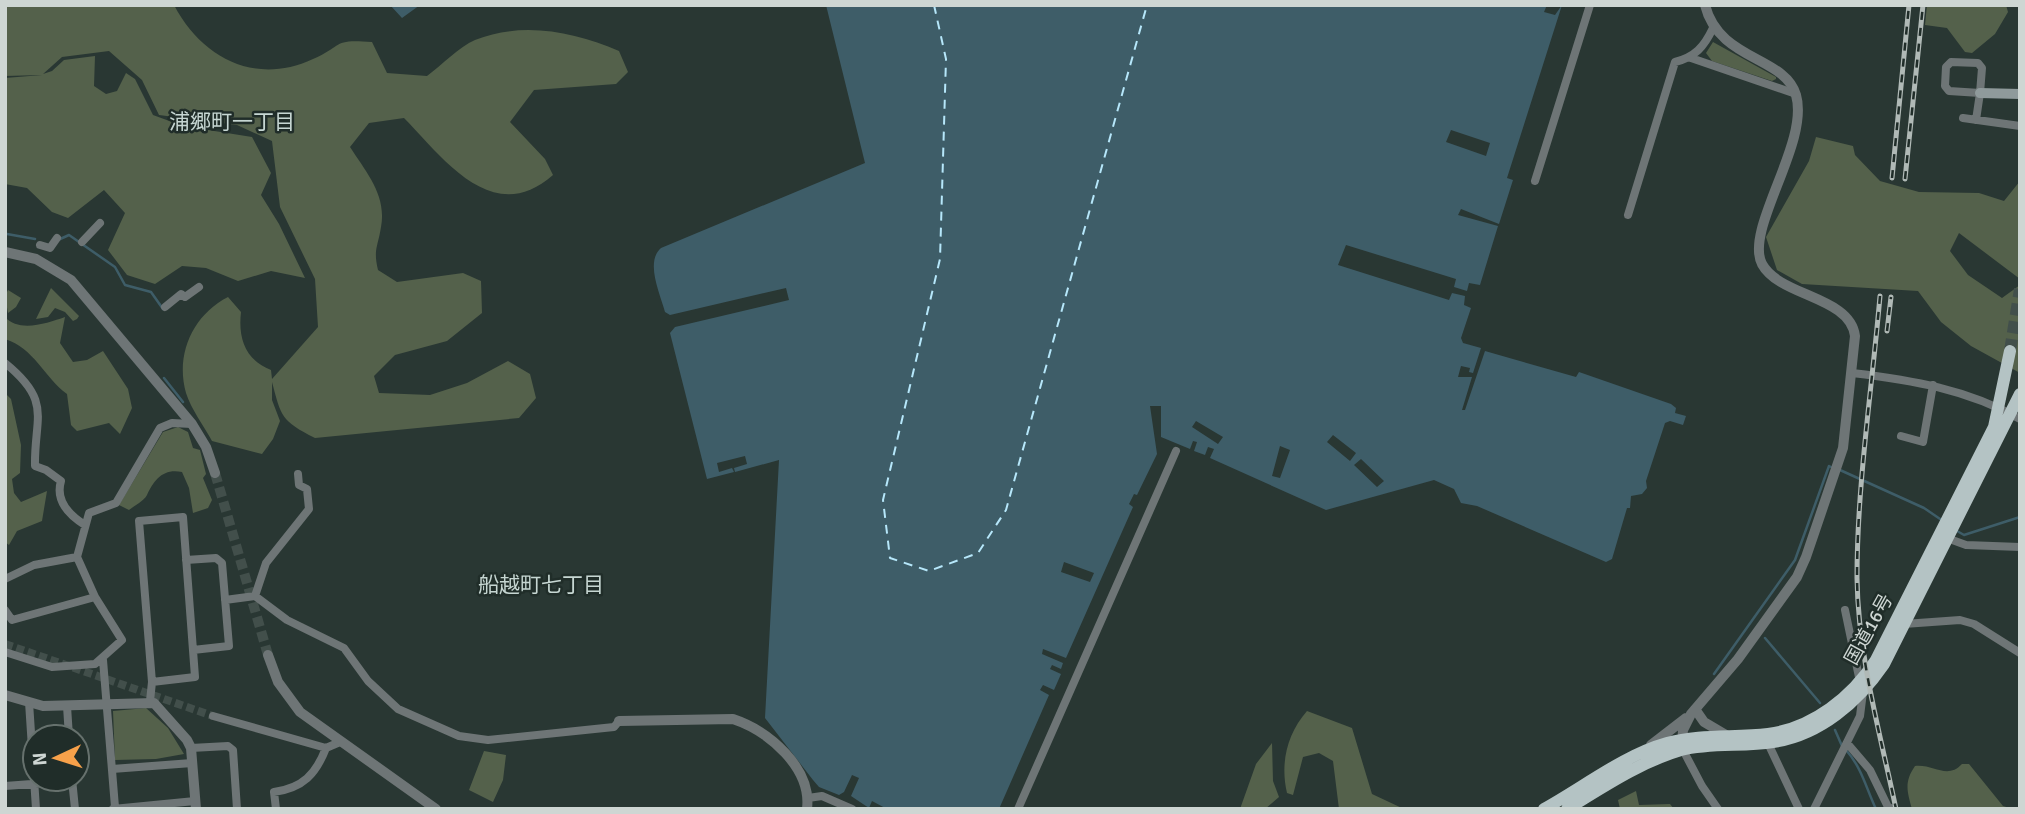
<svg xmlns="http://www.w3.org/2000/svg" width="2025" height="814" font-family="Signika,'Noto Sans JP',sans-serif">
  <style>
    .green { fill: #54614b }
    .water { fill: #3e5d68; fill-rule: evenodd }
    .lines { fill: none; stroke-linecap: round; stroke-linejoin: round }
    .stream { stroke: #3e5d68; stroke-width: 2.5 }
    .ferry { stroke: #b6e7fa; stroke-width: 2; stroke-dasharray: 9 7; stroke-linecap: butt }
    .minor-tunnel { stroke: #424f4b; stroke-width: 8; stroke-dasharray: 8 4; stroke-linecap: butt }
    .tertiary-tunnel { stroke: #424f4b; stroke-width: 10; stroke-dasharray: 10 5; stroke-linecap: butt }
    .trunk-tunnel { stroke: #424f4b; stroke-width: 12; stroke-dasharray: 12 6; stroke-linecap: butt }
    .minor { stroke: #6e7576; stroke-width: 8 }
    .tertiary { stroke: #6e7576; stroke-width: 10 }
    .secondary { stroke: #8f9a9b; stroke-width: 10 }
    .trunk { stroke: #b4c3c4; stroke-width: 12 }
    .rail-casing { stroke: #b0b9b6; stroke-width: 5 }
    .rail { stroke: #202d29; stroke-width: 2.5; stroke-dasharray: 8; stroke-linecap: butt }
    .labels { text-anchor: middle; stroke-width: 5; stroke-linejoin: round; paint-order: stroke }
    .street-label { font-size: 19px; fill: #ced6d3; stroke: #202d29 }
    .neighbourhood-label { font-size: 21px; fill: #c6d6d2; stroke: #202d29 }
  </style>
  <rect width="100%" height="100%" fill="#293733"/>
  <!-- green -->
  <path class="green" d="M5,5H174C202,58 255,86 313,59C345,45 331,39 372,42L387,73L427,76C442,65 459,47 475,40C523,21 574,32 619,51L628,72L616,84L534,90L510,122L545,159L553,175C493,228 444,159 404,118L369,123L350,147C366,172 387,195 381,227C378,247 373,249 378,270L397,282L463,273L481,281L482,313L447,341L395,355L374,376L379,393L430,395L467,383L508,361L530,374L536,398L519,418L315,438C281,421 281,416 272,382V400L280,421L273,439L262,454L212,441C204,426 191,409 186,393C175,354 193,315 228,297L241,312C238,338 245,360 271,370L272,379L318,327L315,279L280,207L272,141L237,125L159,115L142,80L109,51L62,57L43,74L52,71L64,60L95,56L94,86L106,94L117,91L126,73L135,79L153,115L183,126L252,137L271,173L261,195L279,224L305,278L271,271L238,281L206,268L182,266L155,284L127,275L108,250L125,213L104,190L68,218L52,212L27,188L5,184V78L42,75L5,76Z
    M1927,5H2006L2008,12L1995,34L1972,53L1965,52L1947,28L1925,25Z
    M1713,42L1776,77V79L1772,81L1712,61L1706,53Z
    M1816,137L1853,146L1855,155L1880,181L1919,192L1979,193L2004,201L2020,181V279L1959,233L1950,251L1968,275L2002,298L2020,285V373L1971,346L1941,322L1918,291L1802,284L1777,270L1766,237L1809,161Z
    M51,288L79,316L77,319L73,321L65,312L55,308L48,317L36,319Z
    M8,290L21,298L16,307L8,313L5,296Z
    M5,317C19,333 48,323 65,317L60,343L73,362L87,360L103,351L128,389L132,408L120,434L109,423L77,431L71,425L67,394C44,377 34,348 5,339Z
    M5,393L11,399L21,445L20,473L12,479L14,493L21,502L47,491L42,521L17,531L9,545L5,542Z
    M178,427L188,432L193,448L200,450L206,474L203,478L212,500L208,508L193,513L189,488L182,472C163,468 154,480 147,495C144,501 134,506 129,510L119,505L163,432Z
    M146,708L168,728L184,754L156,759L115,760L113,711Z
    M1307,711L1352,728L1372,794L1404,809H1339L1333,761L1319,753L1303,757L1293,795L1287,793C1280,763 1287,734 1307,711Z
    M1272,743L1273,781L1279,797L1265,809H1240L1256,764Z
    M484,751L506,755L503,780L493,802L469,790Z
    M1962,764H1969L2003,806L2013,809H1912C1907,791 1904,782 1915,766C1934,764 1947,780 1962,764Z
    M1636,791L1639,805L1670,804L1674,809H1620L1618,800Z"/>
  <!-- water -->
  <path class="water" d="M390,5H420L402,18Z
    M826,5H1547L1544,12L1555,15L1562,5L1507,178L1513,180L1499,224L1461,209L1458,215L1498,226L1480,285L1469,283L1467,291L1454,287L1456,279L1346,245L1338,265L1449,300L1452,293L1465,296L1464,305L1471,308L1461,338L1463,343L1481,348L1473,373L1469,372L1470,368L1461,366L1458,377H1472L1462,410H1465L1485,351L1576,377L1579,372L1671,404L1676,408L1675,413L1686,416L1683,425L1670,421L1665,423L1646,481L1647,488L1642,494L1631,496L1630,508H1627L1612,559L1606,562L1477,506L1461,503L1454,489L1434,480L1326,510L1210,458L1214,449L1208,447L1205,455L1194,451L1197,442L1193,441L1190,449L1161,437V406H1150L1157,454L1137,495L1134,494L1129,504L1133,507L1066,658L1043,649L1042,654L1063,663L1061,669L1052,665L1050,669L1061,674L1054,690L1043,685L1040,690L1049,695L999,809H887L872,801L869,808L851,796L859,778L852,775L844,792L839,795L819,787L813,780L765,718L779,460L735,472L734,468L747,464L745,456L717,463L719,472L732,468L734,472L707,479L670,333L675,327L789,300L786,288L670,315L665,312C660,293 645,262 661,248L865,163ZM1451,130L1490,143L1486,156L1446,142ZM1196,421L1223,437L1218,444L1192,427ZM1333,435L1356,453L1350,461L1327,442ZM1280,446L1290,450L1280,478L1272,476ZM1361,459L1384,481L1377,487L1354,465ZM1064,562L1094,573L1090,582L1061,572Z"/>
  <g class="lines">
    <!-- stream -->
    <path class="stream" d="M7,234L35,239
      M58,240L69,235L115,267L125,285L151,292L163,309
      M164,378L183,402
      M1840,470L1924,508L1943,521
      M1957,531L1964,535L2020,517
      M1765,638L1820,703
      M1714,674L1795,560L1829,466L1833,468
      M1835,730L1842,746
      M1846,750C1862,768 1866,788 1876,809"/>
    <!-- ferry -->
    <path class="ferry" d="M934,5L946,59L940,259L883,500L890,558L929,571L978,553L1006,510L1147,5"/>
    <!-- minor-tunnel -->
    <path class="minor-tunnel" d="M5,644L213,716"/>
    <!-- tertiary-tunnel -->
    <path class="tertiary-tunnel" d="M215,473L268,655"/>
    <!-- trunk-tunnel -->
    <path class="trunk-tunnel" d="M2010,351L2020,289"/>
    <!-- minor -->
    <path class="minor" d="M1691,58L1796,94
      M1951,62L1978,63L1982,68L1980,93L1949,91L1945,86L1946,67Z
      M1963,118L2020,126
      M1976,120L1980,93
      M1535,181L1590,5
      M1628,215L1675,62C1695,57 1704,47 1713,28
      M82,242L100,223
      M40,245L50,248L57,238
      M165,307L181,294L185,297L199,287
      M5,363C53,402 34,417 35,466L46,470L61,481C55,501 69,515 85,525
      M1852,373C1911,380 1967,389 2020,419
      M1901,436L1923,442L1933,385
      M1944,537L1966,545L2020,547
      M186,560L216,558L222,563L229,646L193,650
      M5,579L34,565L77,557
      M255,596L287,620L344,648L368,681L398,709L459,736L488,740L614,727L619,721
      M225,600L255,596L266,563L309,509L307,489L299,485L298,474
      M5,610L12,620L95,597
      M1845,610L1860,682
      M1904,624L1960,620L1974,624L2020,653
      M5,652L52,667L95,664L122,640L95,597L77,557L89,513L116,503L160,428L172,423L192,424
      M103,660L115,807
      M150,701L152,682L139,521L183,517L195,677L152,682
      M29,702L36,809
      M67,706L69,737
      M213,716L326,748L340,742
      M1766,739L1799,809
      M1847,743L1870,770L1888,807L1893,809
      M191,748L228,746L233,750L237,809
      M1683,750L1702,786L1718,809
      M112,769L192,763
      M72,779L75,809
      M5,786L72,781
      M808,798L822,796L852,809
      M113,809L195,801
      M276,809L274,792C303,788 316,774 326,748
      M1018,809L1176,451
      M1814,809L1860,716L1863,692"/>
    <!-- tertiary -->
    <path class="tertiary" d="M5,252L36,259L71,280L192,424L206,447L215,473
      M268,655L278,682L300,712L436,809
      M5,695L43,706L154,703L187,740L191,748L196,809
      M1695,709L1704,722L1726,735
      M619,721L733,719C769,731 812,768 807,809
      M1651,745L1686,718
      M1682,746L1683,730L1691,714L1738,659L1797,577L1806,557L1843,448L1855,336C1850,296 1780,297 1762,264C1744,229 1810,143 1796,95C1785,56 1719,61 1705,5"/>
    <!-- secondary -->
    <path class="secondary" d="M1980,93L2020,94"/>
    <!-- trunk -->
    <path class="trunk" d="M1544,809C1584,787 1624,755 1667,743C1701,734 1734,738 1768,734C1813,728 1852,697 1876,660L1994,427L2010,351
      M1567,809C1603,787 1640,762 1681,750C1711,742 1743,747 1773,742C1820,735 1858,702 1884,664L2020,394"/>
    <defs>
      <path id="rail" d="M1892,178L1909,5
        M1905,179L1923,5
        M1880,296C1872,389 1857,484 1857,578C1858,656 1880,733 1896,809
        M1887,331L1891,297"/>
    </defs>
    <!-- rail casing -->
    <use href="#rail" class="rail-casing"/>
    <!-- rail -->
    <use href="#rail" class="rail"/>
  </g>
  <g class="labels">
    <!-- street labels -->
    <g class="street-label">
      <text transform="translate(1868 629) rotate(-61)" y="7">国道16号</text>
    </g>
    <!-- neighbourhood labels -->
    <g class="neighbourhood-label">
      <text x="232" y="129">浦郷町一丁目</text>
      <text x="541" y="592">船越町七丁目</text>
    </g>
  </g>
  <!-- border -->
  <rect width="2025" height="814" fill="none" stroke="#ced6d3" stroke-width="14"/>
  <!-- north arrow -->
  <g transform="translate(56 758) rotate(266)"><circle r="33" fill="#202d29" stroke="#66716d" stroke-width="2"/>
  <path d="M0-5L12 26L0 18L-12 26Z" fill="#f7a14a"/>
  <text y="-10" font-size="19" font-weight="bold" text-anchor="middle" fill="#ced6d3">N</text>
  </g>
</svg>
